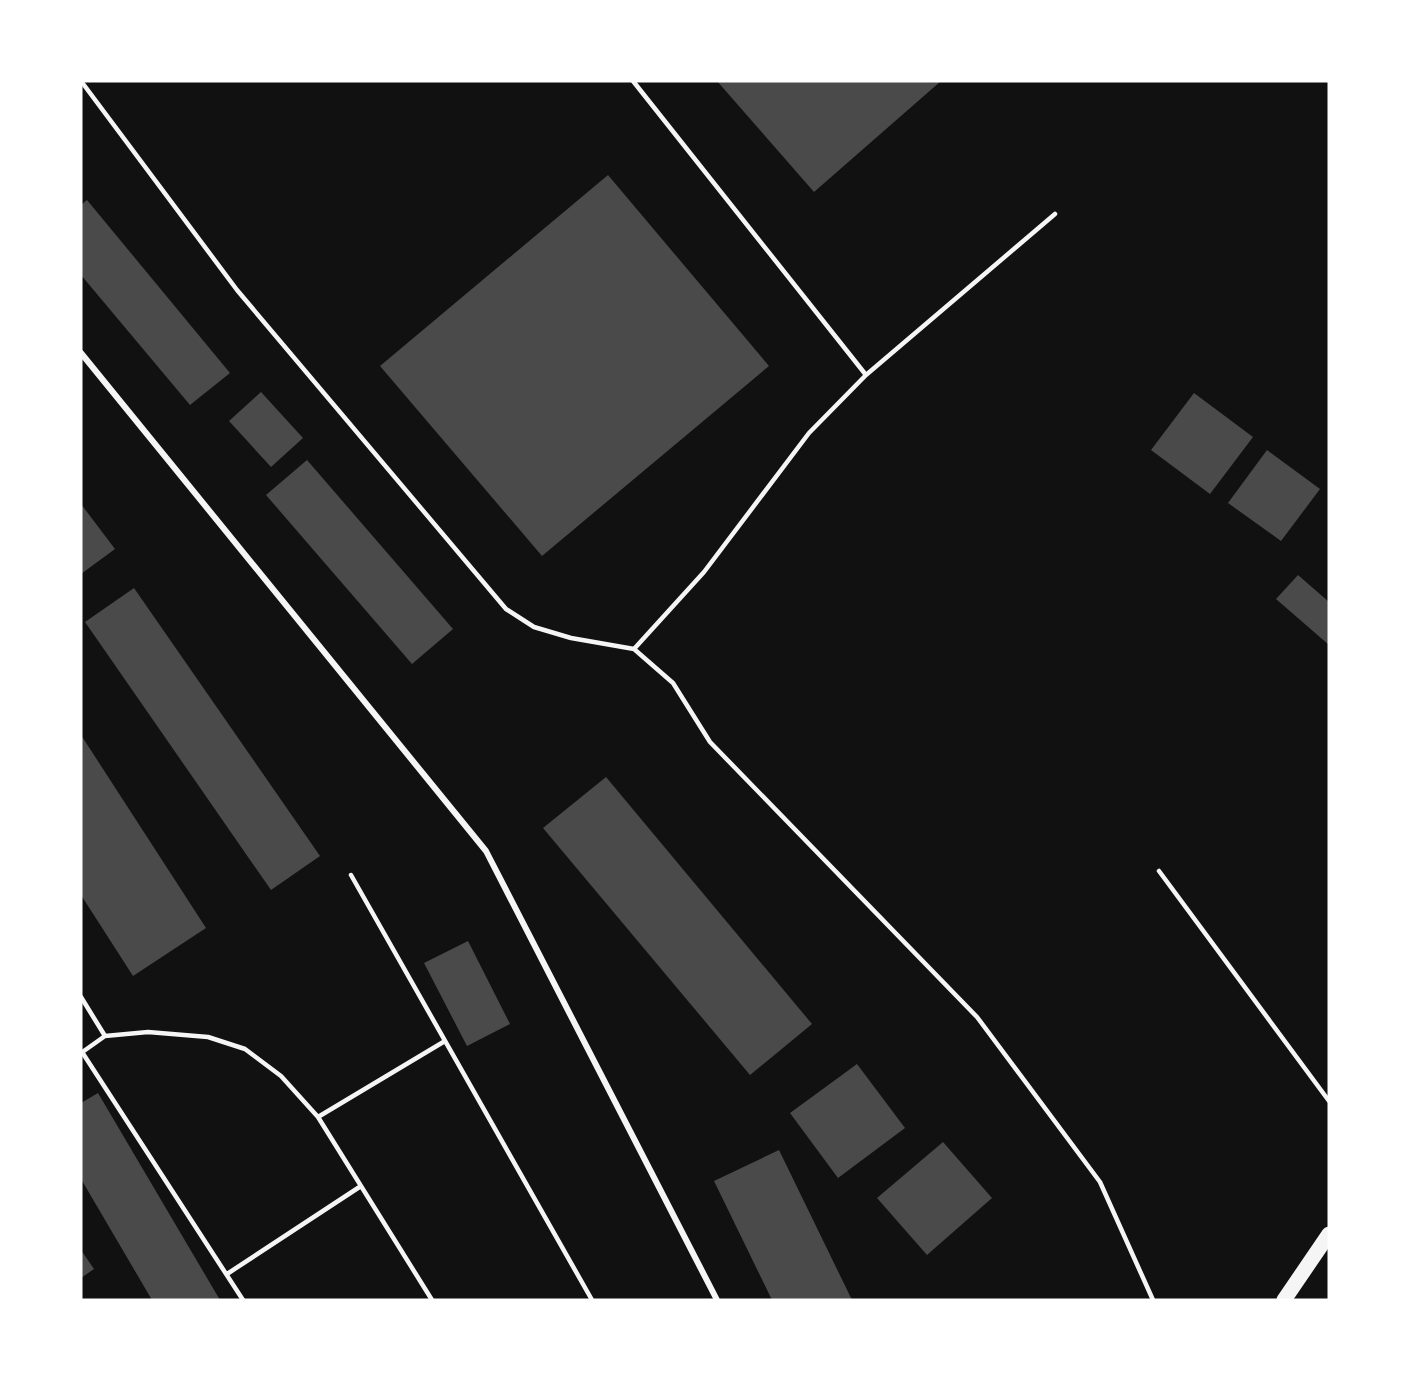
<svg xmlns="http://www.w3.org/2000/svg" width="1410" height="1381" font-family="'Fira Sans Condensed',sans-serif">
  <style>
    .building { fill: #4a4a4a }
    .lines { fill: none; stroke-linecap: round; stroke-linejoin: round }
    .service { stroke: #f5f5f5; stroke-width: 4.5 }
    .minor { stroke: #f5f5f5; stroke-width: 6 }
    .primary { stroke: #f5f5f5; stroke-width: 15 }
  </style>
  <rect width="100%" height="100%" fill="#111"/>
  <!-- building -->
  <path class="building" d="M717,81H941L814,192Z
    M608,175L769,366L542,556L380,366Z
    M87,200L230,373L190,405L81,275V205Z
    M261,392L303,438L271,467L229,421Z
    M1194,393L1253,437L1210,494L1151,450Z
    M1267,450L1320,489L1281,541L1228,503Z
    M307,460L453,629L412,664L266,495Z
    M81,504L115,549L81,574Z
    M1298,575L1329,602V645L1276,599Z
    M134,588L320,856L271,890L85,622Z
    M81,735L206,928L133,976L81,895Z
    M606,777L812,1024L750,1075L543,828Z
    M468,941L510,1024L467,1046L424,963Z
    M857,1064L905,1128L838,1178L790,1113Z
    M98,1093L220,1300H152L81,1179V1103Z
    M943,1142L992,1198L927,1255L877,1198Z
    M779,1150L852,1300H772L714,1181Z
    M81,1250L94,1269L81,1278Z"/>
  <g class="lines">
    <!-- service -->
    <path class="service" d="M81,81L237,290L506,609L534,627L571,638L634,649
      M633,81L866,375
      M1055,214L866,375L809,433L704,572L634,649L673,683L710,742L977,1017L1100,1182L1153,1300
      M1159,871L1329,1101
      M351,875L592,1300
      M81,997L105,1036
      M82,1052L243,1300
      M81,1053L105,1036L148,1032L208,1037L245,1049L281,1076L318,1117L432,1300
      M318,1117L445,1041
      M227,1274L361,1186"/>
    <!-- minor -->
    <path class="minor" d="M81,353L486,851L717,1300"/>
    <!-- primary -->
    <path class="primary" d="M1284,1300L1329,1234"/>
  </g>
  <!-- border -->
  <rect width="1410" height="1381" fill="none" stroke="#ffffff" stroke-width="165"/>
</svg>
